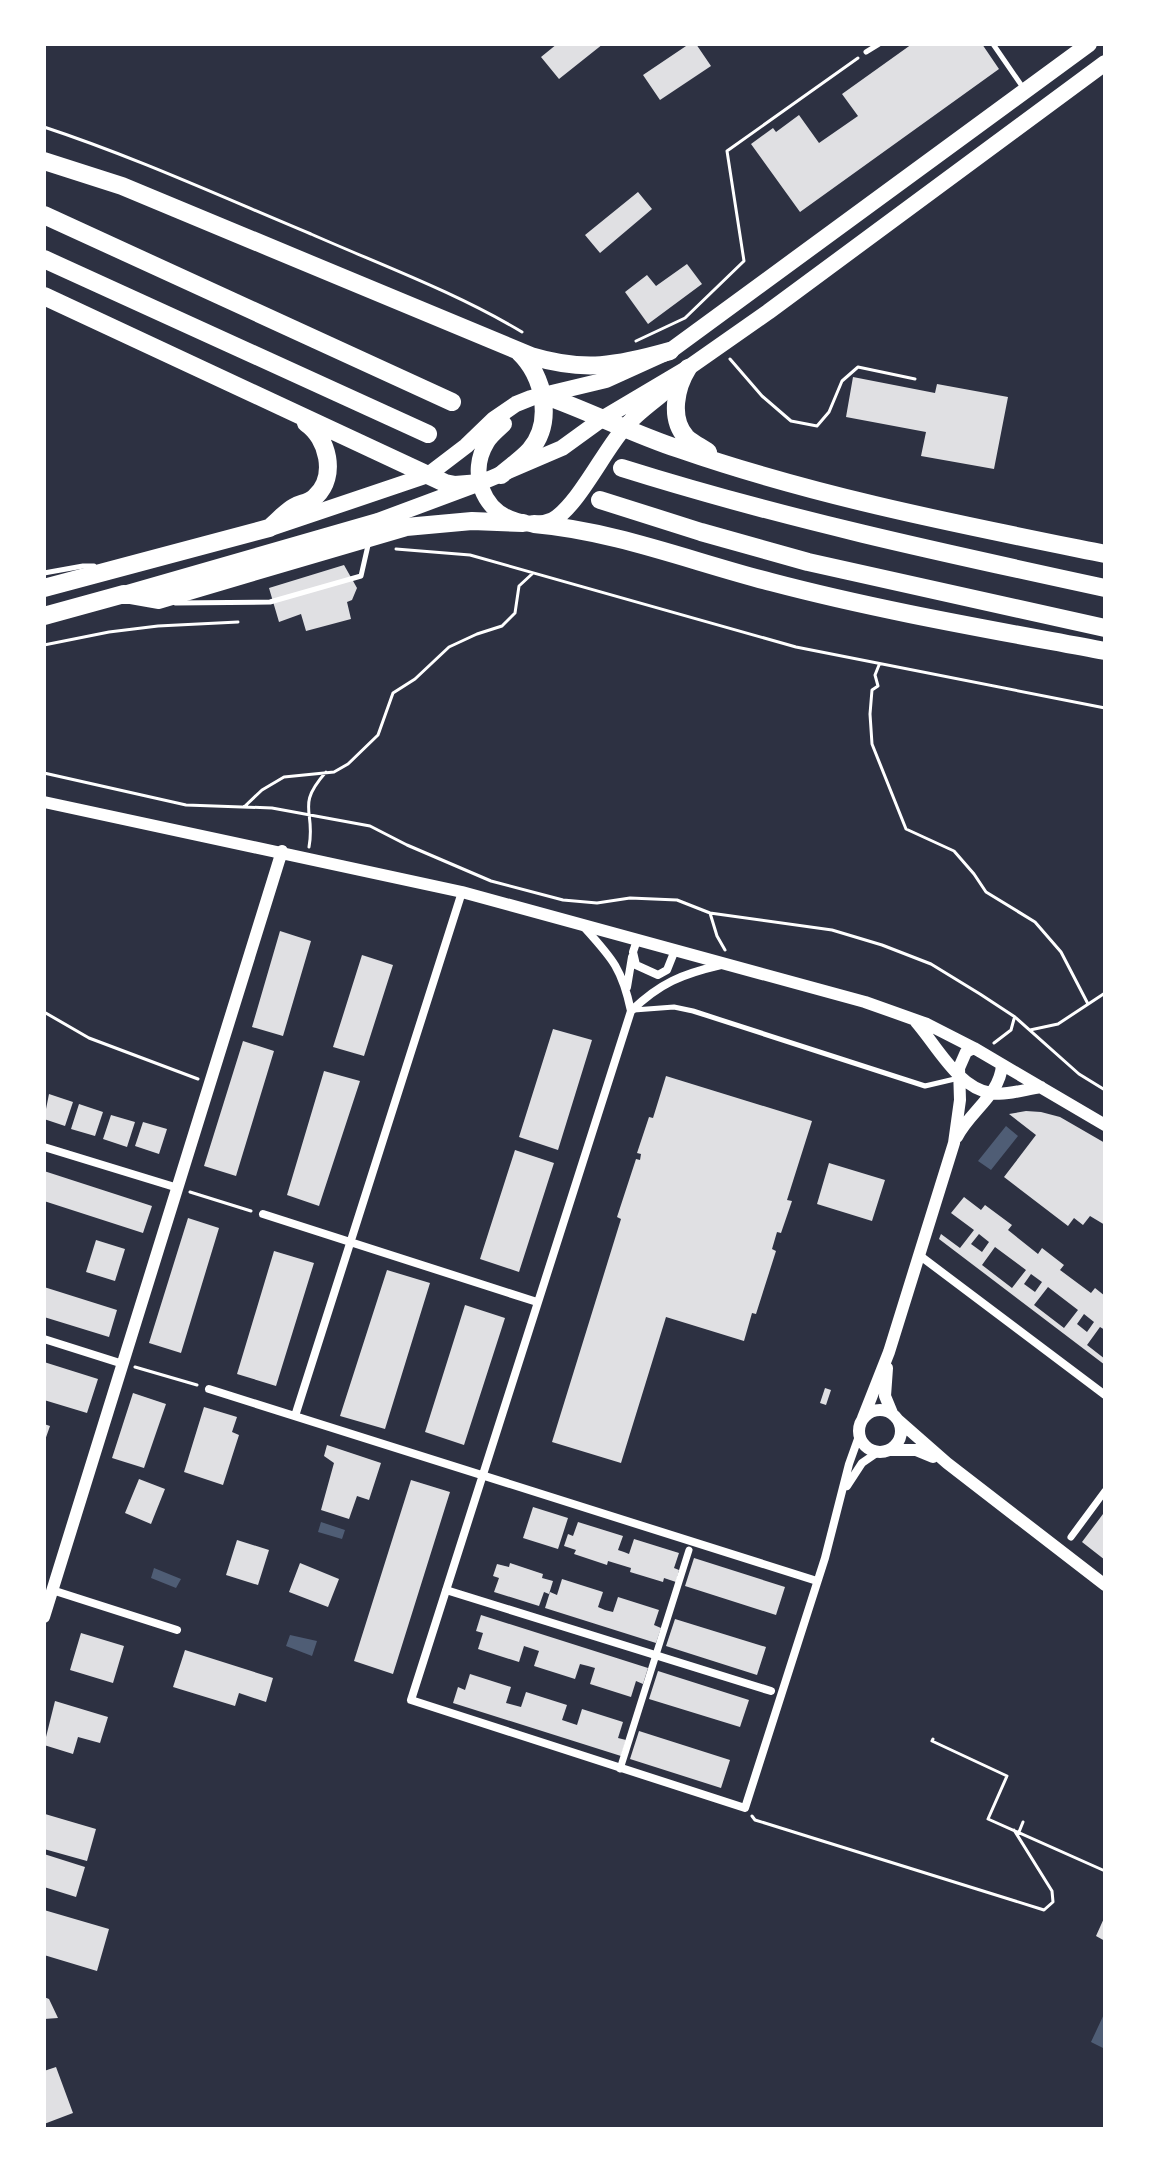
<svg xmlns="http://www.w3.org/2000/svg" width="1149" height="2173" font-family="'Open Sans',sans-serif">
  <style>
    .water { fill: #4f5d75 }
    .building { fill: #e0e0e3; fill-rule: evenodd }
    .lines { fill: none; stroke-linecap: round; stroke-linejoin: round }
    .path { stroke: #fff; stroke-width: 3 }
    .service { stroke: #fff; stroke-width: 5 }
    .pedestrian { stroke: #fff; stroke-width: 7 }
    .minor { stroke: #fff; stroke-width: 8 }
    .tertiary { stroke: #fff; stroke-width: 12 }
    .trunk { stroke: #fff; stroke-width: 16 }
    .motorway { stroke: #fff; stroke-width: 18 }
  </style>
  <rect width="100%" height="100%" fill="#2d3142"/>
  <!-- water -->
  <path class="water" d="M1006,1126L1018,1136L991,1170L978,1161Z
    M321,1522L345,1530L342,1539L318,1532Z
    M154,1568L181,1579L176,1588L151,1578Z
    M290,1635L317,1641L312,1656L286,1646Z
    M1105,2012V2049L1091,2042Z"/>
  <!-- building -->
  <path class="building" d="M557,44H603L559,79L541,57Z
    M689,44H696L711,66L660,100L643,75Z
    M912,44H982L999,69L800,212L751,144L773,128L776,132L799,115L819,143L858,116L842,94Z
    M638,192L652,209L600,253L585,235Z
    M687,264L702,284L648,324L625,292L647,275L656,286Z
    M853,377L935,393L937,384L1008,397L994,469L921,456L926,432L846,417Z
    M344,565L357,588L352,600L347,602L351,619L306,631L301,614L279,622L269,588Z
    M280,931L311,941L283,1036L252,1027Z
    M362,955L393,965L364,1056L333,1047Z
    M553,1029L592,1040L558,1150L519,1137Z
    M243,1041L274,1051L236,1176L204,1166Z
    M324,1071L360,1081L319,1206L287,1195Z
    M666,1076L812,1121L787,1200L792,1201L781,1233L777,1232L772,1249L776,1251L756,1314L752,1313L744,1341L666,1317L621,1463L552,1442L621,1219L617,1217L636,1159L640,1160L641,1154L637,1153L649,1117L653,1118Z
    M49,1094L73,1102L65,1126L44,1119Z
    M79,1104L103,1112L95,1136L71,1129Z
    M1026,1111L1041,1112L1060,1117L1105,1143V1225L1090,1216L1083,1225L1074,1218L1068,1226L1004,1177L1036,1135L1009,1114Z
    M111,1115L135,1122L127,1147L103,1139Z
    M143,1122L167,1129L159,1154L135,1146Z
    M515,1150L554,1163L519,1272L480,1259Z
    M829,1163L885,1180L872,1221L817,1204Z
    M44,1171L152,1206L143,1233L44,1201Z
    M964,1197L981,1210L985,1205L1012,1225L1008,1230L1038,1254L1042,1248L1064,1265L1060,1270L1091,1293L1095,1288L1105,1296V1330L1100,1327L1087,1345L1105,1359V1365L939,1239L941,1234L960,1248L974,1230L951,1213ZM979,1234L989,1242L982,1252L971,1244ZM995,1247L1026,1270L1012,1288L982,1265ZM1031,1274L1042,1282L1035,1292L1024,1284ZM1048,1287L1078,1310L1064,1328L1034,1305ZM1084,1314L1094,1322L1087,1332L1077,1324Z
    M188,1218L219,1228L181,1353L149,1343Z
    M96,1240L125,1249L115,1281L86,1272Z
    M274,1251L314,1263L276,1386L237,1374Z
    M387,1270L430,1283L385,1429L340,1416Z
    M44,1287L117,1310L109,1337L44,1317Z
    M465,1305L505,1318L464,1445L425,1432Z
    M44,1362L98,1379L87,1413L44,1400Z
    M825,1388L831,1390L826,1405L820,1403Z
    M133,1393L166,1404L144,1468L112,1458Z
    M204,1407L237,1417L232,1432L239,1435L223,1485L184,1472Z
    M44,1424L50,1426L44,1443Z
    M327,1445L381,1463L369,1500L357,1496L349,1519L321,1510L334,1463L324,1456Z
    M139,1479L165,1489L151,1524L125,1513Z
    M411,1480L450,1492L393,1674L354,1661Z
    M533,1507L568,1518L558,1549L523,1538Z
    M1103,1514L1105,1516V1560L1082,1542Z
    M578,1522L623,1536L618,1550L624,1552L629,1554L634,1539L679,1553L674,1568L679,1570L676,1582L664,1578L663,1582L630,1572L631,1568L608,1561L607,1565L574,1554L576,1550L564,1546L568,1534L573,1536Z
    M237,1540L269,1550L258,1585L226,1575Z
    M694,1558L785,1587L776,1615L685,1586Z
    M300,1563L339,1579L328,1607L289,1592Z
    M510,1563L543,1574L542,1578L553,1581L549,1594L544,1592L539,1606L494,1592L499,1578L493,1576L497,1564L509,1567Z
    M562,1579L603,1592L598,1607L605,1610L613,1612L618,1597L659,1610L654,1625L661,1628L656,1643L545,1608L550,1592L557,1595Z
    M481,1615L648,1668L643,1684L636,1681L631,1697L590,1684L595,1668L588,1666L580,1664L575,1679L534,1666L539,1651L524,1646L519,1662L478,1649L483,1633L476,1631Z
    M675,1619L766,1647L757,1675L666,1646Z
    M81,1633L124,1646L113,1683L70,1670Z
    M185,1650L273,1678L266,1702L239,1693L235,1706L173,1687Z
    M658,1671L749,1700L740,1727L649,1699Z
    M470,1674L511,1687L506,1703L521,1707L526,1692L567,1705L562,1720L577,1725L582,1709L623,1722L618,1738L626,1740L621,1756L453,1703L458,1687L465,1690Z
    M55,1701L108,1717L100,1743L78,1737L73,1754L44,1745Z
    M639,1731L730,1760L721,1788L630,1759Z
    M45,1814L96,1829L87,1861L44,1849Z
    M44,1854L85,1867L76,1897L44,1887Z
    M44,1910L109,1929L97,1971L44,1955Z
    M1105,1916V1941L1096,1936Z
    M44,1997L49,1999L58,2018L44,2019Z
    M56,2067L73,2113L44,2124V2071Z"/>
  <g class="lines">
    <!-- path -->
    <path class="path" d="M44,127C135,157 222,197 311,234C381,265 455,292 522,332
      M636,341L685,318L744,261L727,151L858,58
      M730,359L762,396L791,421L817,426L829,412L842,381L858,367L915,379
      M396,549L470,555L796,647L1105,708
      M44,645L109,632L158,626L238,622
      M879,665L875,675L878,686L872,690L870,714L872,744L906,829L954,851L974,874L986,892L1035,922L1061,952L1088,1004
      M44,773L186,805L272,808L370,826L407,845L491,881L563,900L597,903L630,898L677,900L710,913L832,930L882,945L931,964L980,994L1015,1017L1079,1074L1105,1090
      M244,807L262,790L284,777L334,772L348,764L378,735L393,693L415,679L449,647L477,634L502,626L515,613L519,586L532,574
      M309,847C316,810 295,807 326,772
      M710,913L717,936L725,950
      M44,1012L89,1038L198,1079
      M1030,1030L1058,1024L1105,993
      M994,1043L1011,1030L1014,1019
      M190,1192L251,1211
      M135,1367L197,1385
      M933,1739L932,1741L1007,1776L988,1819L1105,1871
      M752,1816L755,1820L1044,1910L1053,1902L1052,1891L1014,1830
      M1019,1832L1023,1822"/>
    <!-- service -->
    <path class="service" d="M993,44L1024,89
      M866,52L879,44
      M44,573L83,566H94
      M175,603L270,602L361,576L369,541
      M634,1010L674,1007L693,1011L925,1086L959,1078"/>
    <!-- pedestrian -->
    <path class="pedestrian" d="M1071,1537L1105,1491
      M620,1769L689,1550"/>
    <!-- minor -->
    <path class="minor" d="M583,926C612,958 622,968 631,1011
      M637,940L633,952L636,965L658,975L667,970L675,950
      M721,965C682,974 660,983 631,1011L411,1700L745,1808L825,1558L849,1464L859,1436
      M627,987L632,957
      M44,1147L178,1188
      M263,1214L537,1302
      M919,1255L1105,1395
      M44,1339L123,1364
      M209,1389L817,1581
      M295,1416L462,892
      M847,1486L862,1463L878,1452
      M52,1590L177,1630
      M446,1590L771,1691"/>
    <!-- tertiary -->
    <path class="tertiary" d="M44,802L462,892L865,1002L927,1024L974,1048L1105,1125
      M916,1022C937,1046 958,1088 991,1093C1006,1096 1026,1089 1041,1087
      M957,1137C970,1111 1000,1095 1002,1065
      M887,1368L885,1396L892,1413
      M859 1431a21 21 0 1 1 42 0a21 21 0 1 1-42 0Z
      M863,1418L889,1352L954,1143L960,1100L959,1068L966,1052L974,1048
      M898,1420L947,1463L1105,1585
      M891,1450H916L933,1457
      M44,1617L282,851"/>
    <!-- trunk -->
    <path class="trunk" d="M504,424C498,430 491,435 487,442C468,473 483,512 517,521C528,525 542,525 553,520C577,506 602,455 621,432C634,414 655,402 671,386
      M271,528L428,475L466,446L494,419L516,404L531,398L606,380L670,351L1089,44
      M124,594L378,521L480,483L562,448L602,419L688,368L768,312L1105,63"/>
    <!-- motorway -->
    <path class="motorway" d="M44,161L122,186L531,356C584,372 617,366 670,351
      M44,215L452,402
      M44,259L428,434
      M44,296L445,483L455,485L480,483
      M688,368C676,387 669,418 686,437C692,443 701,447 708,452
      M543,395C589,411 633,434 679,449C817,497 962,525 1105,554
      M622,468C781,518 943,553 1105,588
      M501,475C510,467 522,459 530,450C554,422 544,376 519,352
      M600,500L701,532L808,562L1105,628
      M534,524C615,531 693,562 771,582C881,611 993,630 1105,651
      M44,588L269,528C277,522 285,512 294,507C301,503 310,503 316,496C337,476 328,438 306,423
      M44,616L124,594L158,600L406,527L472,521L523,523"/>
  </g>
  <!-- border -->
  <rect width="1149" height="2173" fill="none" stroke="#ffffff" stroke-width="92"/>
</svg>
